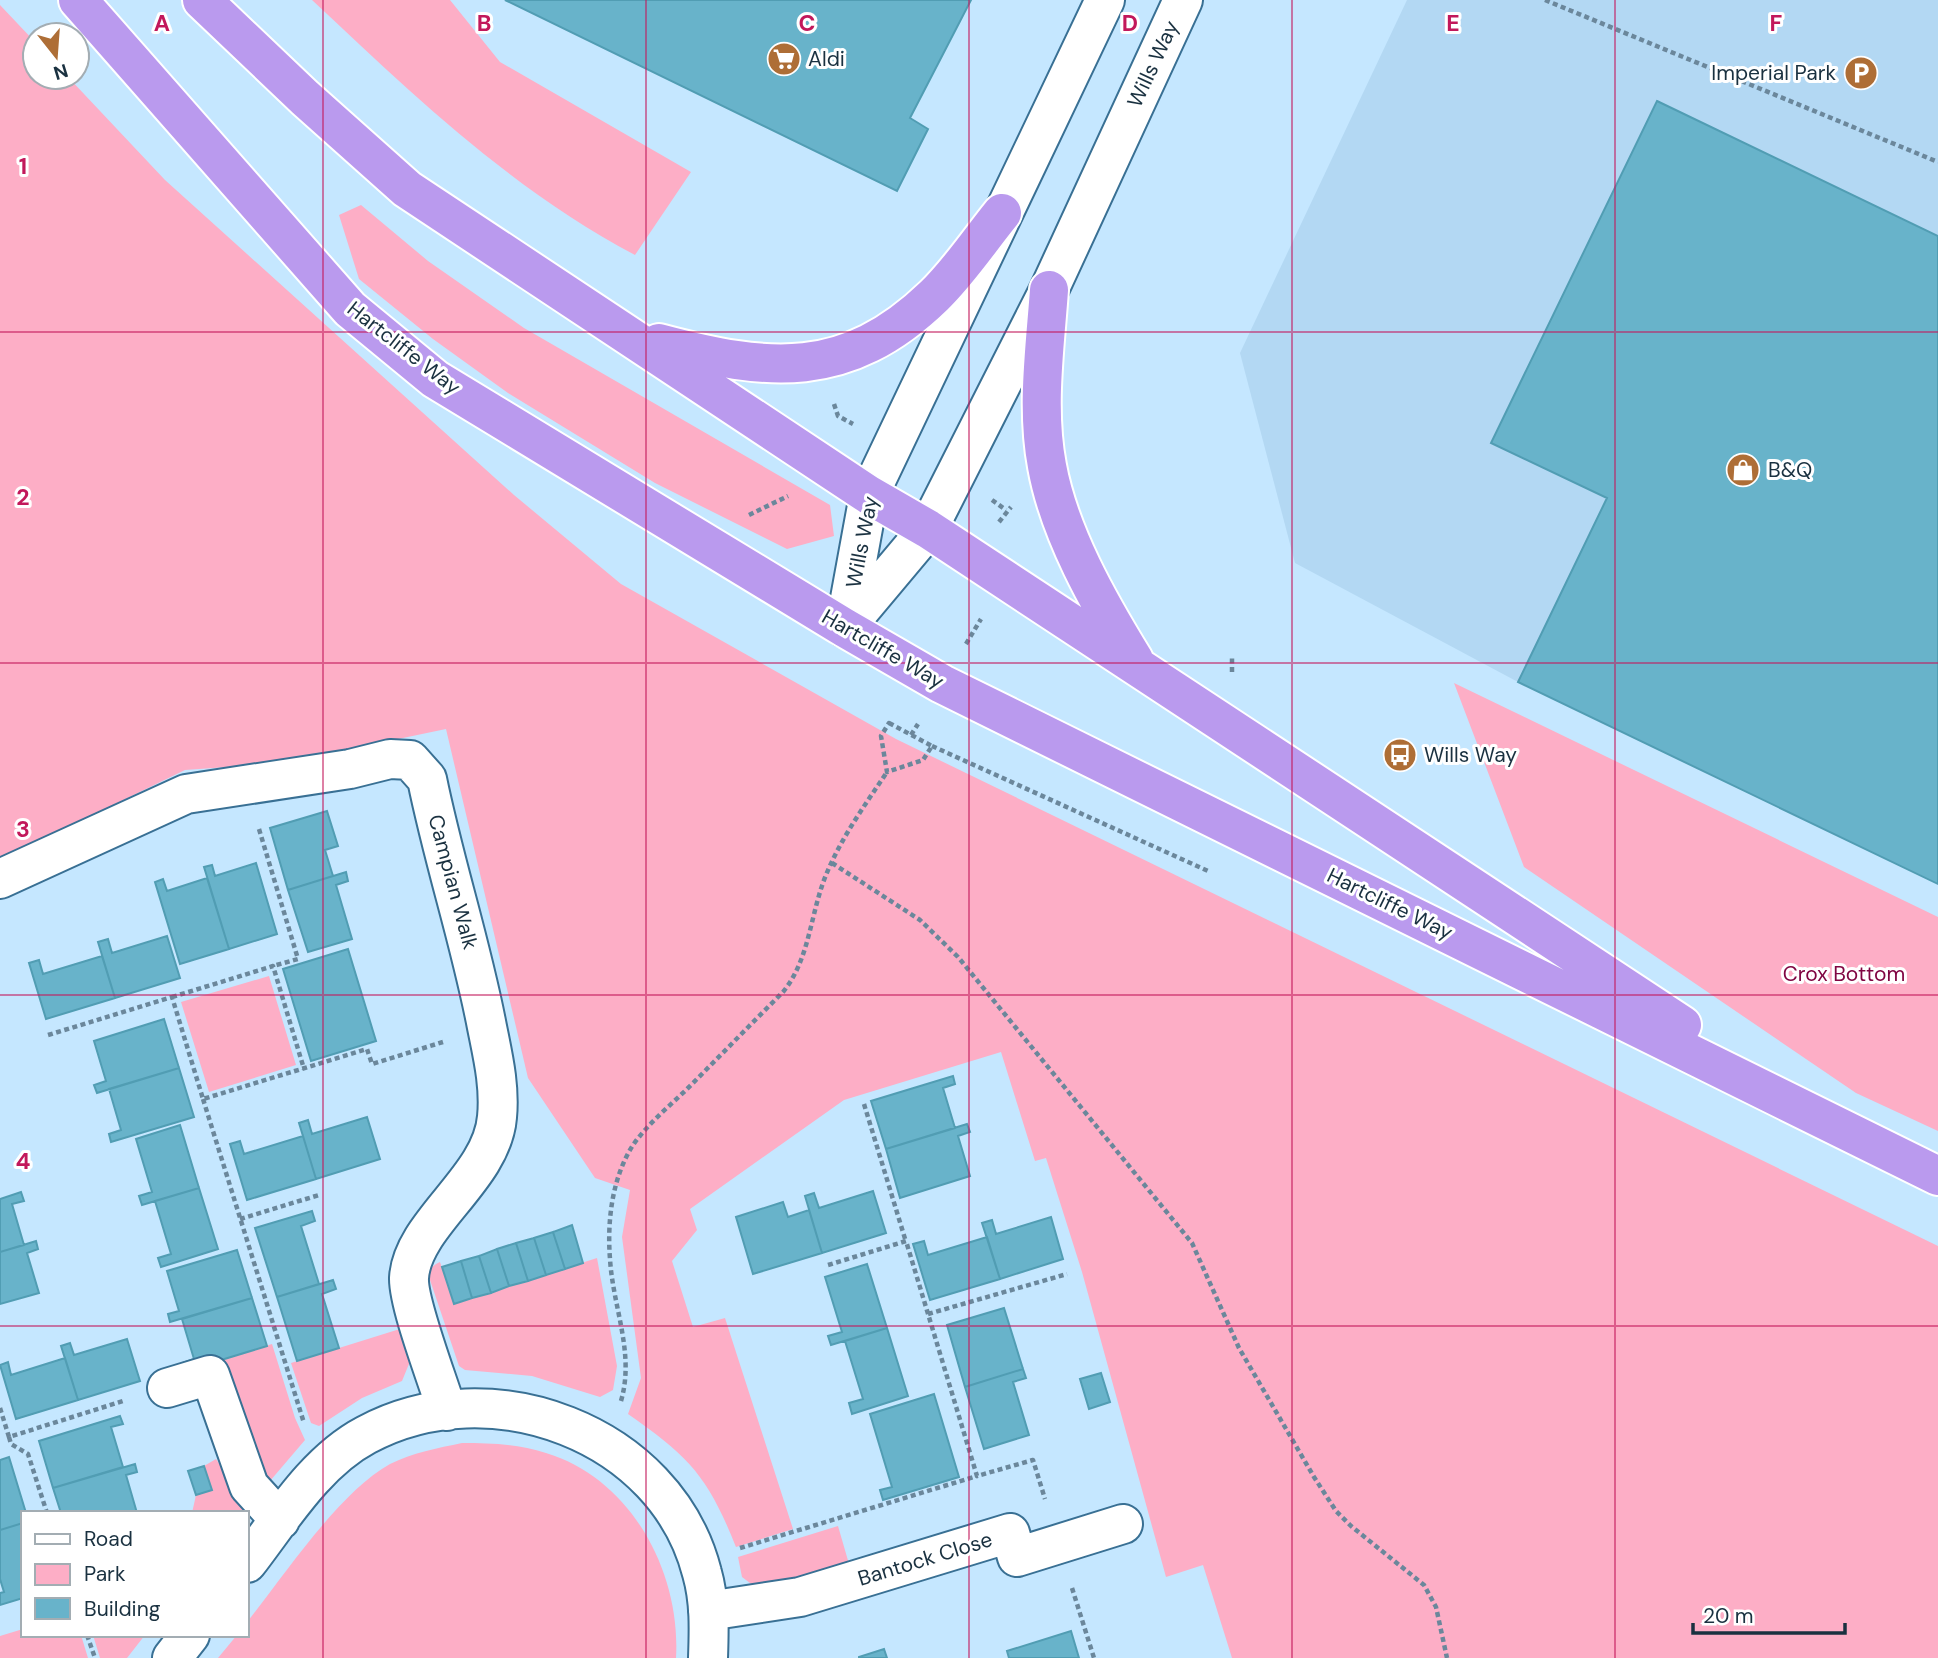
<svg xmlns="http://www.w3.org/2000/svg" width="1938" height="1658" font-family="'DM Sans',sans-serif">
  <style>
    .built { fill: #b3d8f3 }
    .green { fill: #fdaec6 }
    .building { fill: #68b3ca; stroke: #519db3; stroke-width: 2 }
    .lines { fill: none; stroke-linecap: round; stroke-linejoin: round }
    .minor-casing { stroke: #397094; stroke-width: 42 }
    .trunk-casing { stroke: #fff; stroke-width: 42 }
    .path { stroke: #6b879b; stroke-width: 4.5; stroke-dasharray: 5 3.5; stroke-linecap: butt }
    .minor { stroke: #fff; stroke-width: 38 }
    .trunk { stroke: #ba9aee; stroke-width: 38 }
    .grid { fill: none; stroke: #c2185b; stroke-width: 2; stroke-opacity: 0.55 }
    .labels { text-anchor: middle; stroke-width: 6; stroke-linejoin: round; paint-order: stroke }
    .poi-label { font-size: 21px; fill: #1a3140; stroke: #fff; text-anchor: start }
    .street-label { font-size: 21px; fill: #1a3140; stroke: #fff }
    .park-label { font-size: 21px; fill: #800542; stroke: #fff }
    .grid-label { font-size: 23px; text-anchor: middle; font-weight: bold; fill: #c2185b; stroke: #fff; stroke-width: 6; stroke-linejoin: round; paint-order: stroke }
  </style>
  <rect width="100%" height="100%" fill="#c5e7ff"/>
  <!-- built -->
  <path class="built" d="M1407,0H1938V884L1518,682L1295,563L1240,353Z"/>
  <!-- green -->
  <path class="green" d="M312,0H450L500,62L691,172L635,255C513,191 411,93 312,0Z
    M0,5L35,42V77H68L165,180L514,495L621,584L896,739L1938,1246V1658H1232L1203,1565L1166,1577L1082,1272L1046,1158L1035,1161L1001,1052L844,1100L690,1209L697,1230L672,1261L693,1327L725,1318L793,1529L736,1547C708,1477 690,1457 628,1414L641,1378L622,1237L630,1190L595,1178L528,1078L446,729L283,763L185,770L0,860Z
    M361,205L428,261L524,328L830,505L834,536L787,549L655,483L508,393L433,339L359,279L339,215Z
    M1454,683L1938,917V1131L1856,1093L1524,867Z
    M269,976L296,1065L209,1092L181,1002Z
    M597,1258L617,1366L613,1390L600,1397L532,1376L465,1370L459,1366L430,1280C428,1271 431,1266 440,1262L454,1304Z
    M403,1328L411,1359L402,1381L362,1398L319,1426L311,1423L291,1363Z
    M272,1344L295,1418L305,1440L270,1481L266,1479L244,1427L223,1359Z
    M462,1443C491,1443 519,1444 546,1453C632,1479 681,1573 676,1658H218L237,1635H247V1622C284,1576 339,1492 390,1464C412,1453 438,1448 462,1443Z
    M216,1459L238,1492L243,1513H192L196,1495L212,1490L204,1466Z
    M838,1526L849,1564L792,1581L754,1586L742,1577L738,1557Z
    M23,1629V1635H81L88,1658H0V1636Z
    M93,1635H145L127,1658H100Z"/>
  <!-- building -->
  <path class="building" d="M505,0H971L910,118L928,129L897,191Z
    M1657,101L1938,236V884L1518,682L1607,498L1491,443Z
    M327,811L338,846L325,850L333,876L288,890L270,828Z
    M256,863L277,934L229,949L204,867L212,865L215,876Z
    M346,872L348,881L336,885L352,939L308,952L288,890Z
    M207,878L229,949L180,964L155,882L163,879L167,891Z
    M167,936L180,978L115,998L98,942L108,939L112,953Z
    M348,949L376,1041L311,1061L283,969Z
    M102,956L115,998L46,1019L29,963L39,960L43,974Z
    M164,1019L179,1068L97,1093L94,1085L106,1081L94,1041Z
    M179,1068L194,1117L111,1142L109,1134L121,1130L109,1089Z
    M953,1076L955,1084L943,1088L955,1128L886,1149L871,1101Z
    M367,1117L380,1159L316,1179L299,1123L308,1120L312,1134Z
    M967,1124L970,1132L958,1136L970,1176L900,1198L886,1149Z
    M180,1125L199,1188L142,1205L139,1196L152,1192L136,1139Z
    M303,1136L316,1179L247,1200L230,1144L240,1141L244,1154Z
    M199,1188L218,1249L161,1267L158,1258L171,1254L155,1201Z
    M873,1191L886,1233L822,1253L805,1196L814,1193L819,1208Z
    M21,1192L24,1201L12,1204L24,1245L0,1252V1199Z
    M783,1202L788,1217L809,1210L822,1253L753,1274L736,1217Z
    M312,1211L315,1221L301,1226L319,1284L277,1297L255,1228Z
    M1051,1217L1063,1259L1000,1279L982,1223L992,1220L996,1234Z
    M572,1225L583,1263L565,1269L553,1232Z
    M553,1232L565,1269L546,1275L534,1238Z
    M987,1237L1000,1279L930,1300L913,1244L924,1241L928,1255Z
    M534,1238L546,1275L528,1281L516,1243Z
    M36,1241L38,1249L27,1253L39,1293L0,1304V1252Z
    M516,1243L528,1281L509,1286L497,1249Z
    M497,1249L509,1286L491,1293L479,1256Z
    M237,1250L252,1298L170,1322L168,1314L179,1311L167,1271Z
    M479,1256L491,1293L472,1298L461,1261Z
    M461,1261L472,1298L454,1304L442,1267Z
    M867,1264L887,1328L831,1345L828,1336L842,1332L825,1277Z
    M333,1280L336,1289L322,1294L339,1348L297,1361L277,1297Z
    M252,1298L267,1346L185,1371L182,1363L194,1359L182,1319Z
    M1004,1308L1023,1369L965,1387L947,1325Z
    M887,1328L908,1396L852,1414L849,1403L863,1399L845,1341Z
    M127,1339L140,1381L78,1400L61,1346L70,1343L74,1355Z
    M65,1358L78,1400L16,1419L0,1365L8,1362L11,1375Z
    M1023,1369L1026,1378L1013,1382L1029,1435L984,1449L965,1387Z
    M1101,1373L1110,1402L1089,1409L1080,1379Z
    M934,1394L959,1477L883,1500L880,1490L892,1487L870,1414Z
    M120,1416L123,1424L111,1427L123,1467L53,1488L39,1441Z
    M9,1457L26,1513H23V1523L0,1530V1460Z
    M135,1464L137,1472L126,1475L137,1513H61L53,1488Z
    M204,1466L212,1490L196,1495L188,1471Z
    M23,1523V1598L0,1605V1593L4,1592L0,1579V1530Z
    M1071,1631L1079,1658H1009L1007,1651Z
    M884,1649L887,1658H859V1657Z"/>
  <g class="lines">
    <defs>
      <path id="minor" d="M845,626L869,495L1105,0
        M845,628L928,529L1049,290L1183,0
        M0,879L186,794L350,769L390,759L410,760L427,779C444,863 471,943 487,1027C493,1057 500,1086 497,1117C492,1179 412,1223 409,1278C408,1304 438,1381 447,1411
        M167,1388L210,1375L249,1486L280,1520
        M247,1563C281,1519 315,1462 366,1435C490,1368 666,1432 702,1573C710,1601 709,1630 708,1658
        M708,1611L800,1597L1010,1533L1017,1557L1123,1524
        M172,1658L190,1635"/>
      <path id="trunk" d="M78,0L350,309L435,379L845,628L942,684L1938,1176
        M202,0L305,98L407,189L869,495L928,529L1682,1025
        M1049,290C1045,347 1036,408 1047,466C1059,533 1099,603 1134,660
        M659,343C768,372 846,381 934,296C959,272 980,240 1002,213"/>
    </defs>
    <!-- minor casing -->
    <use href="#minor" class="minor-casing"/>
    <!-- trunk casing -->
    <use href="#trunk" class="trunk-casing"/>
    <!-- path -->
    <path class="path" d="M1545,0L1938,162
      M834,404L838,416L853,424
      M992,500L1006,510
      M749,515L788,496
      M999,522L1011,507
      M966,644L981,619
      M1232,672V656
      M889,723L932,746L923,760L887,772L881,736Z
      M911,735L918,724
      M932,746L1208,871
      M259,829L298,959L273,966
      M832,863L920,920L958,957L1192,1243L1239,1348L1314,1477L1336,1511L1351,1526L1424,1585L1436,1607L1447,1658
      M172,997L273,966L304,1069
      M48,1035L172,997L203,1099L367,1049L372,1064L443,1042
      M203,1099L304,1423
      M864,1104L906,1242
      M240,1219L319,1195
      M828,1265L906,1241L977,1476L1033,1460L1045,1499
      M928,1314L1067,1274
      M621,1401C635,1353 613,1308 610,1259C607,1221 612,1178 633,1145C647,1125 667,1108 685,1091C718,1058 750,1025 783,992C810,959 810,914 826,875C841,838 865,805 887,772
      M0,1408L9,1437L123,1401
      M9,1437L11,1444L28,1454L47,1513
      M740,1548L977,1476
      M1072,1588L1094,1658
      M87,1635L95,1658"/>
    <!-- minor -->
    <use href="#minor" class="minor"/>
    <!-- trunk -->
    <use href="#trunk" class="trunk"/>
  </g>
  <!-- grid -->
  <path class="grid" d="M323,0V1658M646,0V1658M969,0V1658M1292,0V1658M1615,0V1658M0,332H1938M0,663H1938M0,995H1938M0,1326H1938"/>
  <!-- icons -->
  <defs>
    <symbol id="supermarket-disc" viewBox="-11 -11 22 22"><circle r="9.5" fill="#ae6e36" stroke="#fff"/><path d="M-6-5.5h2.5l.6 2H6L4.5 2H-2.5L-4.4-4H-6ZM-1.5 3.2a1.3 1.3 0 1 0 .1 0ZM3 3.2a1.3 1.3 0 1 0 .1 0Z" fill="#fff"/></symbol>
    <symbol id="parking-disc" viewBox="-11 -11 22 22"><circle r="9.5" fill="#ae6e36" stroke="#fff"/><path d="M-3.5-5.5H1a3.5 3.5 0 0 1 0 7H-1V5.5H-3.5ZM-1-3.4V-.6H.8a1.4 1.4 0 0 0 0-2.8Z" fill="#fff"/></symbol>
    <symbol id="shop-disc" viewBox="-11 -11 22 22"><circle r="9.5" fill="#ae6e36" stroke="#fff"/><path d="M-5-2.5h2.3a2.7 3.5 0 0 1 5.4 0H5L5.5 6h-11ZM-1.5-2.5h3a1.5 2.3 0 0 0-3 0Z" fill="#fff"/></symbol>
    <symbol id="bus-disc" viewBox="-11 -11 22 22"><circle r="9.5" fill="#ae6e36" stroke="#fff"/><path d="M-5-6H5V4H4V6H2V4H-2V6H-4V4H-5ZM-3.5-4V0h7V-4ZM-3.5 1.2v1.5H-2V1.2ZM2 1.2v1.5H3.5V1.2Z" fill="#fff"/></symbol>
  </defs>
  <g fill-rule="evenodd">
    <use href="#supermarket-disc" x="765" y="40" width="38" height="38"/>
    <use href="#parking-disc" x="1842" y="54" width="38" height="38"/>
    <use href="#shop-disc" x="1724" y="451" width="38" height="38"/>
    <use href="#bus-disc" x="1381" y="736" width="38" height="38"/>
  </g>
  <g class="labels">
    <!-- poi labels -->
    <g class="poi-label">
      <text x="808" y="66">Aldi</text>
      <text x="1836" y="80" text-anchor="end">Imperial Park</text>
      <text x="1768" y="477">B&amp;Q</text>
      <text x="1424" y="762">Wills Way</text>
    </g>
    <!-- street labels -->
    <g class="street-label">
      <text transform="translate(1153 64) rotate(-65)" y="7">Wills Way</text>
      <text transform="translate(404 348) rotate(38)" y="7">Hartcliffe Way</text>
      <text transform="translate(862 542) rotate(-79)" y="7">Wills Way</text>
      <text transform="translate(883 649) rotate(30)" y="7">Hartcliffe Way</text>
      <text transform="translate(453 882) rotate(75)" y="7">Campian Walk</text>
      <text transform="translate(1390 904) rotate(26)" y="7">Hartcliffe Way</text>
      <text transform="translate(925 1559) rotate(-17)" y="7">Bantock Close</text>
    </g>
    <!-- park labels -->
    <g class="park-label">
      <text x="1844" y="981">Crox Bottom</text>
    </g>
  </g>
  <g class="grid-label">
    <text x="162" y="31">A</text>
    <text x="484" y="31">B</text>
    <text x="807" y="31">C</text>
    <text x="1130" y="31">D</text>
    <text x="1453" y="31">E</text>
    <text x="1776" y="31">F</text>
    <text x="23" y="174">1</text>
    <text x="23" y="505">2</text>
    <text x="23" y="837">3</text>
    <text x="23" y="1169">4</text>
  </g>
  <!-- legend -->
  <rect x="21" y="1511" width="228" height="126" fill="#ffffff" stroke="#a3adb3" stroke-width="2"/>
  <rect x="35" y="1534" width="35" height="10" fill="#ffffff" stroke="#a3adb3" stroke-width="2"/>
  <text x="84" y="1546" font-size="21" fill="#1a3140">Road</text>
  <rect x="35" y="1564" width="35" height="21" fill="#fdaec6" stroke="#a3adb3" stroke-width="2"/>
  <text x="84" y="1581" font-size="21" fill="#1a3140">Park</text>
  <rect x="35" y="1598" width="35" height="21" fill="#68b3ca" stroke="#a3adb3" stroke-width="2"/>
  <text x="84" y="1616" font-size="21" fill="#1a3140">Building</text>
  <!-- north arrow -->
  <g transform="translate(56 56) rotate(163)"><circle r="33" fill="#ffffff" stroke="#a3adb3" stroke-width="2"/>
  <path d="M0-5L12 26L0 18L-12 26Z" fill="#ae6e36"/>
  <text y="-10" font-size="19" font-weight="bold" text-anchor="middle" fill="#1a3140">N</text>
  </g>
  <!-- scale -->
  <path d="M1693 1623v10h152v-10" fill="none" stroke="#1a3140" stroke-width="3.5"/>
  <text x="1703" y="1623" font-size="21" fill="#1a3140" stroke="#ffffff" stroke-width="5" paint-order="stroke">20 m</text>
</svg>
